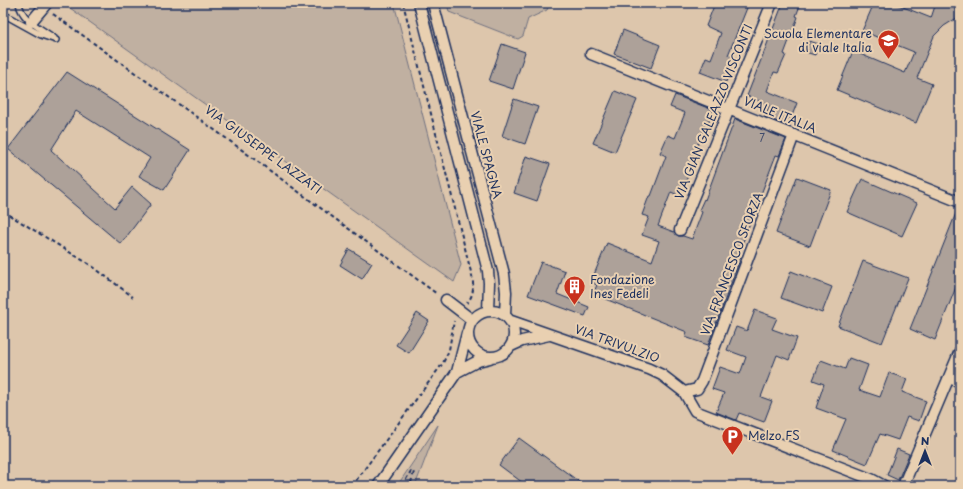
<svg xmlns="http://www.w3.org/2000/svg" width="963" height="489" font-family="'Playpen Sans',sans-serif">
  <style>
    .green { fill: #c0b0a1; stroke: #6e7080 }
    .building { fill: #ada199; stroke: #1b2f5e }
    .lines { fill: none; stroke-linecap: round; stroke-linejoin: round }
    .service-casing { stroke: #1b2f5e; stroke-width: 8 }
    .minor-casing { stroke: #1b2f5e; stroke-width: 13 }
    .path { stroke: #1b2f5e; stroke-width: 2; stroke-dasharray: 4 3; stroke-linecap: butt }
    .service { stroke: #e9d0b1; stroke-width: 5 }
    .minor { stroke: #e9d0b1; stroke-width: 10 }
    .labels { text-anchor: middle; stroke-width: 4; stroke-linejoin: round; paint-order: stroke }
    .number-label { font-size: 10px; fill: #404c6d }
    .poi-label { font-size: 12px; fill: #1b2f5e; stroke: #e9d0b1; text-anchor: start }
    .street-label { font-size: 12px; fill: #1b2f5e; stroke: #e9d0b1 }
  </style>
  <rect width="100%" height="100%" fill="#ddc6ac"/>
  <filter id="ink" filterUnits="userSpaceOnUse"><feTurbulence type="fractalNoise" baseFrequency=".025" numOctaves="2"/><feDisplacementMap in="SourceGraphic" scale="8" xChannelSelector="R" yChannelSelector="G"/><feConvolveMatrix kernelMatrix="1 2 1 2 8 2 1 2 1" color-interpolation-filters="sRGB"/></filter>
  <g filter="url(#ink)">
    <!-- green -->
    <path class="green" d="M63,3H394L461,265L454,282Z
      M447,3H550L547,10L528,19L523,36L518,39L449,12Z
      M438,425L415,486H397Z"/>
    <!-- building -->
    <path class="building" d="M715,3H749L728,55L736,58L726,82L700,72L706,57L711,59L721,33L706,26Z
      M783,3H801L796,16L798,17L784,54L786,55L778,73L774,72L767,91L797,103L788,126L765,117L769,105L747,96Z
      M874,3H893L931,18L936,3H960V16L944,26L934,36L917,78L932,84L916,123L837,90L853,51L905,73L914,52L862,31Z
      M623,30L660,45L651,68L614,54Z
      M809,41L819,44L815,55L805,52Z
      M502,44L525,52L513,89L489,81Z
      M67,72L190,150L164,190L139,176L150,158L76,111L51,150L115,208L132,187L151,204L121,244L8,149Z
      M615,91L637,100L615,152L593,143Z
      M675,95L713,110L709,122L707,121L687,172L689,173L680,196L671,192L658,226L674,232L678,236H683L692,239L702,212L699,210L704,199L705,200L735,119L786,139L779,156L776,155L748,228L738,256L741,257L708,345L685,337L687,332L593,294L597,285L591,282L607,243L652,261L659,241L642,235L649,217L642,215L649,196H651L666,156L660,153L668,135L675,138L685,113L670,107Z
      M514,99L538,107L525,144L502,136Z
      M526,156L550,164L537,201L514,193Z
      M797,177L831,190L810,246L776,233Z
      M862,179L917,203L902,236L847,212Z
      M958,208H960V277L935,340L910,329Z
      M349,249L372,263L362,279L340,265Z
      M863,261L908,278L882,343L838,326Z
      M541,262L565,271L557,294L589,307L585,316L528,295Z
      M791,271L832,287L822,313L781,298Z
      M755,310L777,318L772,329L797,338L789,360L777,355L761,397L772,401L764,422L739,413L736,420L716,412L724,393L712,389L720,367L740,374L746,357L727,350L736,327L747,331Z
      M417,313L429,321L409,353L396,345Z
      M849,358L868,365L859,390L880,397L889,373L907,379L902,392L926,401L919,421L907,417L898,440L880,434L867,464L833,450L846,419L816,408L824,384L813,380L821,360L845,369Z
      M519,438L585,486H527L499,465Z
      M897,449L909,454L898,480L887,475Z"/>
    <g class="lines">
      <defs>
        <path id="service" d="M19,3C21,20 42,29 54,38
          M3,14L41,35L56,40"/>
        <path id="minor" d="M419,3L488,271L489,283L488,311
          M433,3L504,274L506,292L505,315
          M31,22L47,3
          M591,54L960,202
          M680,230L772,3
          M446,300L472,320
          M468 334a23 23 0 1 1 46 0a23 23 0 1 1-46 0Z
          M511,321L649,369L662,375L684,392L695,411L871,479L884,486
          M511,346L522,341L549,335
          M457,372L478,361L490,358
          M949,378L960,382
          M684,392L697,389L702,381L794,135
          M378,486L457,372L467,333
          M903,486L960,351"/>
      </defs>
      <!-- service casing -->
      <use href="#service" class="service-casing"/>
      <!-- minor casing -->
      <use href="#minor" class="minor-casing"/>
      <!-- path -->
      <path class="path" d="M403,3L472,276C474,286 474,295 467,303
        M53,14L223,136L437,294
        M3,211L92,266L133,297
        M352,486L443,363L449,350L454,321
        M402,486L411,471L414,472L410,486"/>
      <!-- service -->
      <use href="#service" class="service"/>
      <!-- minor -->
      <use href="#minor" class="minor"/>
    </g>
  </g>
  <!-- icons -->
  <defs>
    <symbol id="school-pin" viewBox="-11 -11 22 30"><path d="M0 17L-7.5 6A9.5 9.5 0 1 1 7.5 6Z" fill="#c8321e" stroke="#e9d0b1"/><path d="M0-5L7-2L0 1L-7-2ZM-4 1L0 2.5L4 1V4Q0 6-4 4Z" fill="#fff"/></symbol>
    <symbol id="building-pin" viewBox="-11 -11 22 30"><path d="M0 17L-7.5 6A9.5 9.5 0 1 1 7.5 6Z" fill="#c8321e" stroke="#e9d0b1"/><path d="M-4-6H4V6H1V3H-1V6H-4ZM-2.5-4.3h1.7v1.8h-1.7ZM.8-4.3h1.7v1.8H.8ZM-2.5-1h1.7V.8h-1.7ZM.8-1h1.7V.8H.8Z" fill="#fff"/></symbol>
    <symbol id="parking-pin" viewBox="-11 -11 22 30"><path d="M0 17L-7.5 6A9.5 9.5 0 1 1 7.5 6Z" fill="#c8321e" stroke="#e9d0b1"/><path d="M-3.5-5.5H1a3.5 3.5 0 0 1 0 7H-1V5.5H-3.5ZM-1-3.4V-.6H.8a1.4 1.4 0 0 0 0-2.8Z" fill="#fff"/></symbol>
  </defs>
  <g fill-rule="evenodd">
    <use href="#school-pin" x="876" y="28" width="25" height="34"/>
    <use href="#building-pin" x="562" y="274" width="25" height="34"/>
    <use href="#parking-pin" x="720" y="424" width="25" height="34"/>
  </g>
  <g class="labels">
    <!-- number labels -->
    <g class="number-label">
      <text x="762" y="142">7</text>
    </g>
    <!-- poi labels -->
    <g class="poi-label">
      <text x="872" y="38" text-anchor="end">Scuola Elementare<tspan x="872" dy="14">di viale Italia</tspan></text>
      <text x="590" y="284">Fondazione<tspan x="590" dy="14">Ines Fedeli</tspan></text>
      <text x="748" y="440">Melzo FS</text>
    </g>
    <!-- street labels -->
    <g class="street-label">
      <text transform="translate(714 112) rotate(-68)" y="4">VIA GIAN GALEAZZO VISCONTI</text>
      <text transform="translate(780 115) rotate(22)" y="4">VIALE ITALIA</text>
      <text transform="translate(263 150) rotate(36)" y="4">VIA GIUSEPPE LAZZATI</text>
      <text transform="translate(486 155) rotate(75)" y="4">VIALE SPAGNA</text>
      <text transform="translate(732 264) rotate(-69)" y="4">VIA FRANCESCO SFORZA</text>
      <text transform="translate(617 344) rotate(20)" y="4">VIA TRIVULZIO</text>
    </g>
  </g>
  <!-- margin -->
  <rect width="963" height="489" fill="none" stroke="#e9d0b1" stroke-width="16"/>
  <rect x="8" y="8" width="947" height="473" fill="none" stroke="#1b2f5e" stroke-width="1.5" filter="url(#ink)"/>
  <!-- north arrow -->
  <g transform="translate(925 451)" stroke="#e9d0b1" stroke-width="3" paint-order="stroke">
  <path d="M0-3L7 15L0 10L-7 15Z" fill="#1b2f5e"/>
  <text y="-6" font-size="11" font-weight="bold" text-anchor="middle" fill="#1b2f5e">N</text>
  </g>
</svg>
